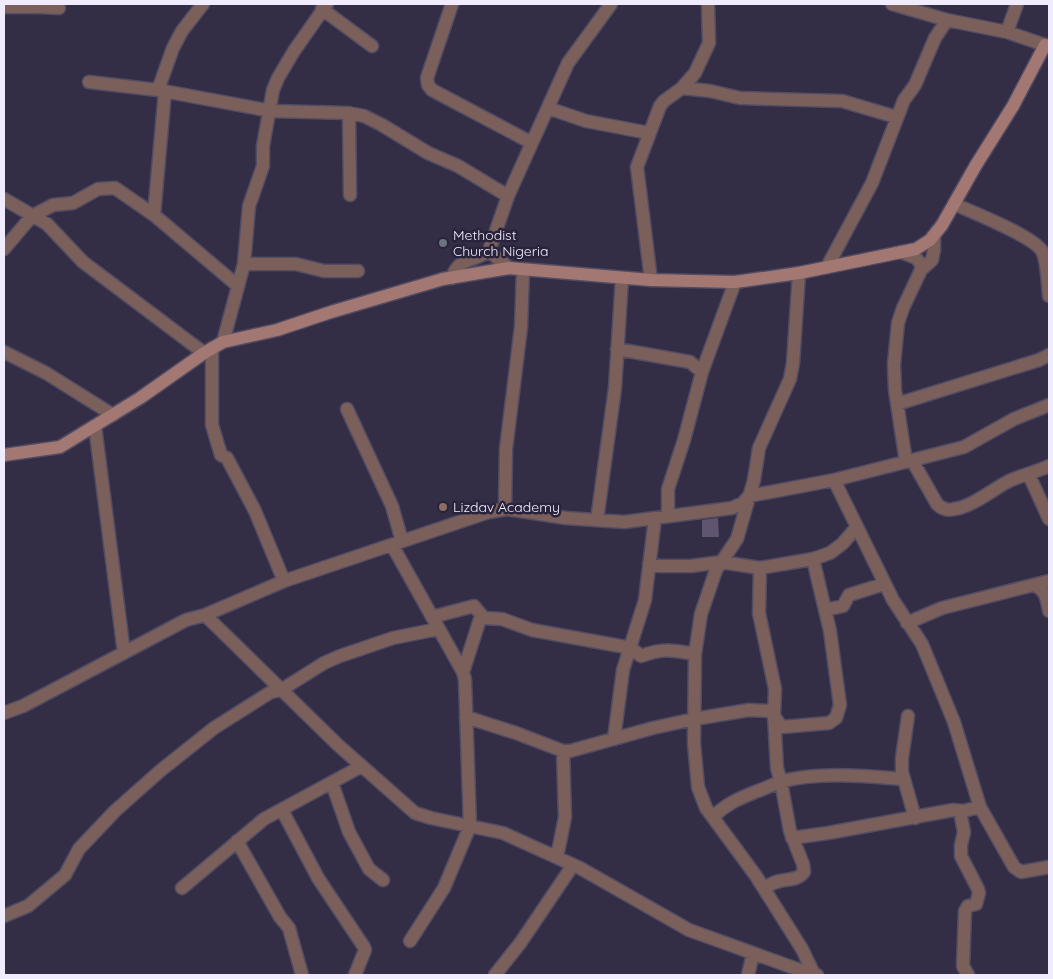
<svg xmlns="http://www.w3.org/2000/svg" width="1053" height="979" font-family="Quicksand,sans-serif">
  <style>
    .building { fill: #605570 }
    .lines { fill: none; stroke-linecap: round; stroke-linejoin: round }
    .street-casing { stroke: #514c63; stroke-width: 15 }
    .secondary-casing { stroke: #514c63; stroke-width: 15 }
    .street { stroke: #7b5f5b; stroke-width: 12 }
    .secondary { stroke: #a47872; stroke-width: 12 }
    .worship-dot { fill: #6b7280; stroke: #29233b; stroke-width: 2 }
    .education-dot { fill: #8d6e63; stroke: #29233b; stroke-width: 2 }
    .labels { text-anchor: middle; stroke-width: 5; stroke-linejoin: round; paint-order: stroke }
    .poi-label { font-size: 14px; fill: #f0ecfd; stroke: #29233b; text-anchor: start }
  </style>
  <rect width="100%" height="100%" fill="#332d46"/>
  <!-- building -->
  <path class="building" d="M718,518L719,537H702V520Z"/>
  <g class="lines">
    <defs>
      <path id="street" d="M452,4L427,78L428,85L432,90L532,143
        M892,4L947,20L1007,32L1045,45
        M4,7H39L59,8
        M322,9L372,46
        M1007,32L1017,4
        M89,82L158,90L271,111L349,113L364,116L382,125L428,153L458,166L508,196
        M682,88L710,91L740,98L842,101L896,117
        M158,90L173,48L182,31L203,4
        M548,108L586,121L649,133
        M349,113L350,195
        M4,199L47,224L83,262L204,353
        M954,204C972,212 1033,236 1042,251C1047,260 1048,285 1049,296
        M154,215L165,91
        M4,249L32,216L53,205L73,203L98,189L115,188L154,215L238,286
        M489,251L509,268
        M901,252L916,258L921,264V270
        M244,264H296L324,271H358
        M827,267L872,183L904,100L915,85L935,38L947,20
        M799,273L793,363L790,379L759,448L754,480L737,539L716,570L701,614L695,654L694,743L698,787L706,808L756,876L802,949L814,974
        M452,278C458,257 474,262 489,251L508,196L568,63L611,4
        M651,280L637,167L660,106L664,101L682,88L695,73L709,43L708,4
        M223,342L244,264L249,206L263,166V146L273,90L278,78L294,51L327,4
        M212,348V425L221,455L227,458L255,511L284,581
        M617,349L690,362L702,372
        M4,352L46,373L113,415
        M897,404L1039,360L1049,355
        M347,409L392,506L402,541
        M95,426L124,653
        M912,460L937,504C942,509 947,511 954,509C972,507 993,489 1009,481C1022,475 1036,472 1049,466
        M906,462L895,390L894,364L898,323L903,308L921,270L932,260L934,250V236
        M1029,475L1049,519
        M834,480L893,600L922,644L954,722L980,807L1014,867L1021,872L1049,867
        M505,509L506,449L521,327L523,270
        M668,516V489L684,440L702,372L735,282
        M597,520L615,388L622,278
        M392,545L463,672L465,680L470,826L444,888L410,941
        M649,564L660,566H691L721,562L760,568L813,559L830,553L842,544L857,527
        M760,568L759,613L775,689L774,715L777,768L781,782L790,831L803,864L804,872C798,880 789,879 780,881C774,882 769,885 764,888
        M1034,585C1046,590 1047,599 1049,611
        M825,610L843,606L849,595L884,584
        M205,615L338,745L415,813L431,818L503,833L580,868L689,930L797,969L817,975
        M432,617L474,606L484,618L502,619L532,630L631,648L641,656C663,648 672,650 695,654
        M907,623L942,608L1049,581
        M463,672L481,616
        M4,713L23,706L186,620L205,615L284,581L489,512L507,509L566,518L624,522L732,508L743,503L749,496L834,480L964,447L1014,419L1049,405
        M908,716L902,758V772L915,818
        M466,717L516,733L563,751H570L653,728L694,719L749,710L770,711L782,727L829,723L836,718L840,705L830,631L813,559
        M614,739L623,670L645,600L655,518
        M332,783L349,832L369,869L383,880
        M282,810L318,878L364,947L365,950L355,975
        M960,811L964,832L961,845V856L978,889L979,893L976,904L968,906L965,911L963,966L968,975
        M713,817C726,804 738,799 755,792C764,789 772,785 780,782C817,771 866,776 903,779
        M792,838L828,833L953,810L963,811L980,807
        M237,841L280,917L289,928L302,975
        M557,857L565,817L563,751
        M182,888L264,819L362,766
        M4,916L28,906L65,875L79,849L115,811L160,771L214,728L271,692L281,690L324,663L340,656L393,638L438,629
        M495,975L521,942L573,865
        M748,975L753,954"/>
      <path id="secondary" d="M4,455L60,447L140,398L204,353L223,342L277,330L331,312L443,279L509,268L651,280L735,282L799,273L916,249L930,240L942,225L976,165L1013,106L1045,45L1049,46"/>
    </defs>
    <!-- street casing -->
    <use href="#street" class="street-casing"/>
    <!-- secondary casing -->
    <use href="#secondary" class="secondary-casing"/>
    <!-- street -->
    <use href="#street" class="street"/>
    <!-- secondary -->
    <use href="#secondary" class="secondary"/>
  </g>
  <!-- markers -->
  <circle class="worship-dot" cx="443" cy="243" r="5"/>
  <circle class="education-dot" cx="443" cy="507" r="5"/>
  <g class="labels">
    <!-- poi labels -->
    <g class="poi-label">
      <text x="453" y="240">Methodist<tspan x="453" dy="16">Church Nigeria</tspan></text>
      <text x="453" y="512">Lizdav Academy</text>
    </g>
  </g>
  <!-- border -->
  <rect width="1053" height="979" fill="none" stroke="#f0ecfd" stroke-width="10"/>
</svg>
